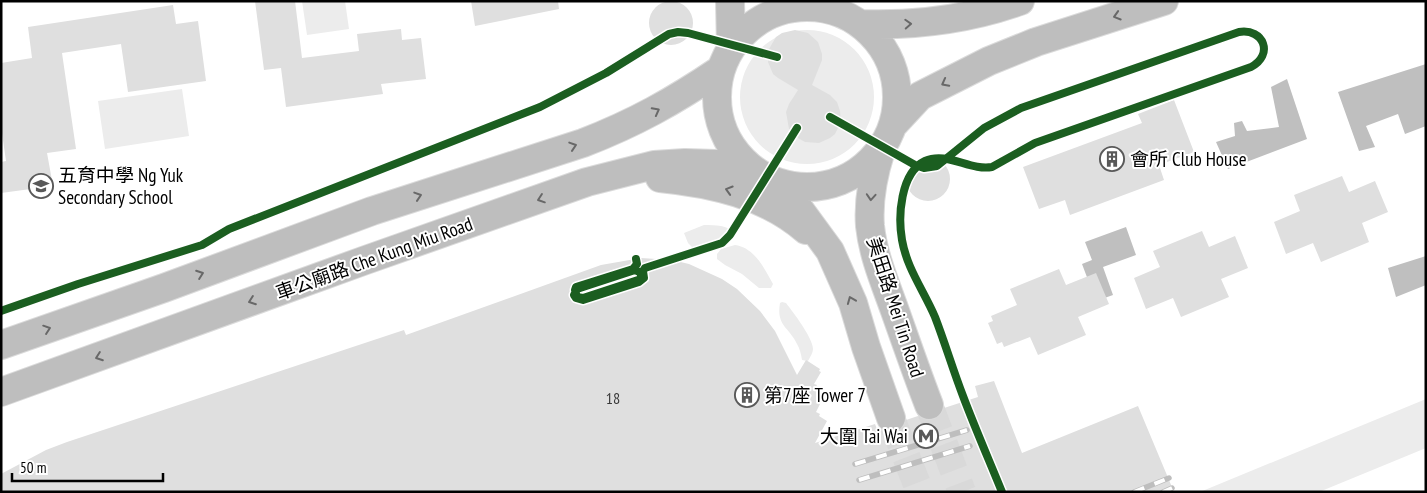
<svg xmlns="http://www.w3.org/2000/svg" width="1427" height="493" font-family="'PT Sans Narrow','Noto Sans TC',sans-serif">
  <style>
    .green { fill: #ececec }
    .water { fill: #bfbfbf }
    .building { fill: #dfdfdf }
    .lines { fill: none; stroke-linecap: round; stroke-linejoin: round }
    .major-tunnel { stroke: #d9d9d9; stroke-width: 28; stroke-dasharray: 28 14; stroke-linecap: butt }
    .major-casing { stroke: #dbdbdb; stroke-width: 30 }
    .major { stroke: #bebebe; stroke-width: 28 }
    .rail-casing { stroke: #bebebe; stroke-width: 5.5 }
    .rail { stroke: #fff; stroke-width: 4; stroke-dasharray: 11; stroke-linecap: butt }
    .cycleway-casing { stroke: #fff; stroke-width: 11 }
    .cycleway { stroke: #1b5e20; stroke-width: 8 }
    .oneway { stroke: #686868 }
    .labels { text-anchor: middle; stroke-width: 4; stroke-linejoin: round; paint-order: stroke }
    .number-label { font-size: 16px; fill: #383838 }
    .poi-label { font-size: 19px; fill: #000; stroke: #fff; text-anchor: start }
    .street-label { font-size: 19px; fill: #000; stroke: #fff }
  </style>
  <rect width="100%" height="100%" fill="#fff"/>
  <!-- green -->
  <path class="green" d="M302,1H345L349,29L307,35Z
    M740 97a67 67 0 1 1 134 0a67 67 0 1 1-134 0Z
    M182,89L189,136L105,149L98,101Z
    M704,225C716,225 727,225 735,233C730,238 722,237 716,241C709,246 705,249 696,251L688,243L684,233Z
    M735,245C755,248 764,268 773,284L771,288H759L742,274L725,265L717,259V254L721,249Z
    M782,302L786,303C793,312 813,338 813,349C813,353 810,357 808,361L802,360C801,354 800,349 797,344C789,327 776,326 780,303Z
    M1426,399V448L1319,492H1200Z"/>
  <!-- water -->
  <path class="water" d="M1426,64V126L1405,134L1398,114L1366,126L1375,147L1359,151L1338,92Z
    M1287,79L1307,139L1228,169L1216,142L1235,136L1234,123L1242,121L1247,131L1279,127L1271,87Z
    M1126,227L1136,255L1103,267L1113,295L1096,301L1082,264L1092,260L1085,242Z
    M1426,256V285L1396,297L1388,268Z"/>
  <!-- building -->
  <path class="building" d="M649 23a22 22 0 1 1 44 0a22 22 0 1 1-44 0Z
    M255,1H295L302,58L359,51L357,34L401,29L402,40L421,38L426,79L381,84L383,94L286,107L281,68L264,70Z
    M471,1H558L559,9L475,26Z
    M173,5L176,24L198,21L206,81L128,92L121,44L62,53L76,149L47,153L53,186L1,193V162L6,161L1,126V63L32,58L28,27Z
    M795,30L808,33L818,42L822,54V60L812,85L830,95L837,102L840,111L841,122L835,134L830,138L819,143L805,142L796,137L789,129L786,112L789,104L798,90L778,78L773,74L768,62L769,49L776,37L782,33Z
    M1174,100L1194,152L1159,165L1164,180L1070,215L1065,200L1039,209L1023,167L1142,123L1138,114Z
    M906 179a22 22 0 1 1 44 0a22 22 0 1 1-44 0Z
    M1342,176L1349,192L1375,181L1388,212L1362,223L1369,242L1321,262L1313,243L1286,254L1274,222L1300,211L1294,195Z
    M1202,231L1209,247L1235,236L1248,268L1221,279L1229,297L1181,317L1173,298L1146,309L1134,278L1160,267L1153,251Z
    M641,258L672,260L689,264L722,279L737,289L760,311L775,331L797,375L806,360L820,369L819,371L821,372L814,384L817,385L815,389L818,391L816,395L823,398L816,412L820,414L819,416L827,421L815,443L875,424L877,429L880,428L889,433H897L903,428L906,420L918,416L926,420H934L941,415L944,408L978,397L975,386L994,381L1022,453L1138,406L1174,492H1V474L46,450L67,442L404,330L406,335L601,265Z
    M1059,269L1066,285L1096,273L1109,304L1078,317L1086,335L1038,355L1030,337L1004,347L1002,342L997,344L988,323L993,321L991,316L1017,305L1010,289Z"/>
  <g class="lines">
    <!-- major-tunnel -->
    <path class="major-tunnel" d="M929,405L962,492
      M891,418L920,492"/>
    <defs>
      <path id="major" d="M730,1L731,47
        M717 97a90 90 0 1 1 180 0a90 90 0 1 1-180 0Z
        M860,24C915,26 967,20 1020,1
        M893,125L920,96L989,61L1036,42L1164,1
        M881,150C873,175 868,200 870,226C873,255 885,283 895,311C906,342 917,374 929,405
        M660,178C711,183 766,195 806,230
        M777,183L800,210L830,251L853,303L866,347L891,418
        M1,345L164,288L372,211L583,143C635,123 674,101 720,70
        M1,392L363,261L587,182L654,165L685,163L716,164L754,171"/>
    </defs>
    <!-- major casing -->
    <use href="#major" class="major-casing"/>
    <!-- major -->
    <use href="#major" class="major"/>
    <defs>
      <path id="rail" d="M855,464L967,430
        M859,480L970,446
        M1134,492L1169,478
        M1163,492L1172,488"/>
    </defs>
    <!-- rail casing -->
    <use href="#rail" class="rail-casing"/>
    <!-- rail -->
    <use href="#rail" class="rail"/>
    <defs>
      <path id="cycleway" d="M830,117L915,165L924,168L937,166L984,128L1021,108L1239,32C1264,28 1274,55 1251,67L1035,143L992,167C970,171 947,151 925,161C900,173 898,217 902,240C907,269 924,291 935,317C945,343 953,370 963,396C975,428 989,460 1002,492
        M636,259L637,264L633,269L576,287L575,290L577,297L583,298L641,279V273L635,270L577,289L574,295L576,298L583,300L639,282L644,278L643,271L645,268L722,243L730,235L797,128
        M1,311L78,284L202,245L229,229L540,107L606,73L669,34L678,32L688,33L777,57"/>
    </defs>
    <!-- cycleway casing -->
    <use href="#cycleway" class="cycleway-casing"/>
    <!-- cycleway -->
    <use href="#cycleway" class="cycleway"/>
  </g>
  <!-- one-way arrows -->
  <defs><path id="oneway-chevron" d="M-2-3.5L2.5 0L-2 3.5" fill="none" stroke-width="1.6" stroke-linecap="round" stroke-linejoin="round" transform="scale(1.25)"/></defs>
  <g class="oneway">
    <use href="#oneway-chevron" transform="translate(1117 16) rotate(163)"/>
    <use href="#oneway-chevron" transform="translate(908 24) rotate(-3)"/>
    <use href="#oneway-chevron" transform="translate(945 83) rotate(152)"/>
    <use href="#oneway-chevron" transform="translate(656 111) rotate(-28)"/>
    <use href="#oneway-chevron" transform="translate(573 146) rotate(-18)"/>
    <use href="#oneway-chevron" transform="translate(729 190) rotate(-163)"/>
    <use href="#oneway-chevron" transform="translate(418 196) rotate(-18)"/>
    <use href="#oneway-chevron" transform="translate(871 197) rotate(94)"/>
    <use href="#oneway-chevron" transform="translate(541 199) rotate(161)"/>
    <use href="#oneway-chevron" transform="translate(200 274) rotate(-20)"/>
    <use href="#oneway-chevron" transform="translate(851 300) rotate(-112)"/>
    <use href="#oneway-chevron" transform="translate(252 301) rotate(160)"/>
    <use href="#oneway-chevron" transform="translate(47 329) rotate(-19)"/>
    <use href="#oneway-chevron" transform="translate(99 357) rotate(160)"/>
  </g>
  <!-- icons -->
  <defs>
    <symbol id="building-ring" viewBox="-11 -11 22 22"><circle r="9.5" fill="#fff" stroke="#595959" stroke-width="1.5"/><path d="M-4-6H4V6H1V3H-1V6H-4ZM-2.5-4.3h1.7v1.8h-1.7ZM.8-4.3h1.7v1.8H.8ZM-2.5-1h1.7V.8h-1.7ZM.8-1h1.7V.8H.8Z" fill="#595959"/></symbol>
    <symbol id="school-ring" viewBox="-11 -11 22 22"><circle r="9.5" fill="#fff" stroke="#595959" stroke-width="1.5"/><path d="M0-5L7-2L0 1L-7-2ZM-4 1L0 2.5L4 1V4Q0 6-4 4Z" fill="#595959"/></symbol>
    <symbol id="metro-ring" viewBox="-11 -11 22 22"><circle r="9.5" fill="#fff" stroke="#595959" stroke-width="1.5"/><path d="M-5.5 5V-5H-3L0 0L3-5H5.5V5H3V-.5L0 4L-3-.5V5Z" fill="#595959"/></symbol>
  </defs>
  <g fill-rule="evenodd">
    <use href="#building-ring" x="1098" y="145" width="28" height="28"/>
    <use href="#school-ring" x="27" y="172" width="28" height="28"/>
    <use href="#building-ring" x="733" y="381" width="28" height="28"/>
    <use href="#metro-ring" x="912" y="422" width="28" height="28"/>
  </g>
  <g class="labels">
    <!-- number labels -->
    <g class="number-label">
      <text x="613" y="404">18</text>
    </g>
    <!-- poi labels -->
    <g class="poi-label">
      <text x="1130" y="166">會所 Club House</text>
      <text x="58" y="182">五育中學 Ng Yuk<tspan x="58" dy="22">Secondary School</tspan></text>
      <text x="764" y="402">第7座 Tower 7</text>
      <text x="908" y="443" text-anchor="end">大圍 Tai Wai</text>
    </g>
    <!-- street labels -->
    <g class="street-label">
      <text transform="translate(374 258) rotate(-20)" y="7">車公廟路 Che Kung Miu Road</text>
      <text transform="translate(896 307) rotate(72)" y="7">美田路 Mei Tin Road</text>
    </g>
  </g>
  <!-- border -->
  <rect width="1427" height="493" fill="none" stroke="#000000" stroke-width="5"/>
  <!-- scale -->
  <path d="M12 473v8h151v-8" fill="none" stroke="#000000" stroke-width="2.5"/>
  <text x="20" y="473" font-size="15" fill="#000000" stroke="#ffffff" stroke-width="4" paint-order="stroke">50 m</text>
</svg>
